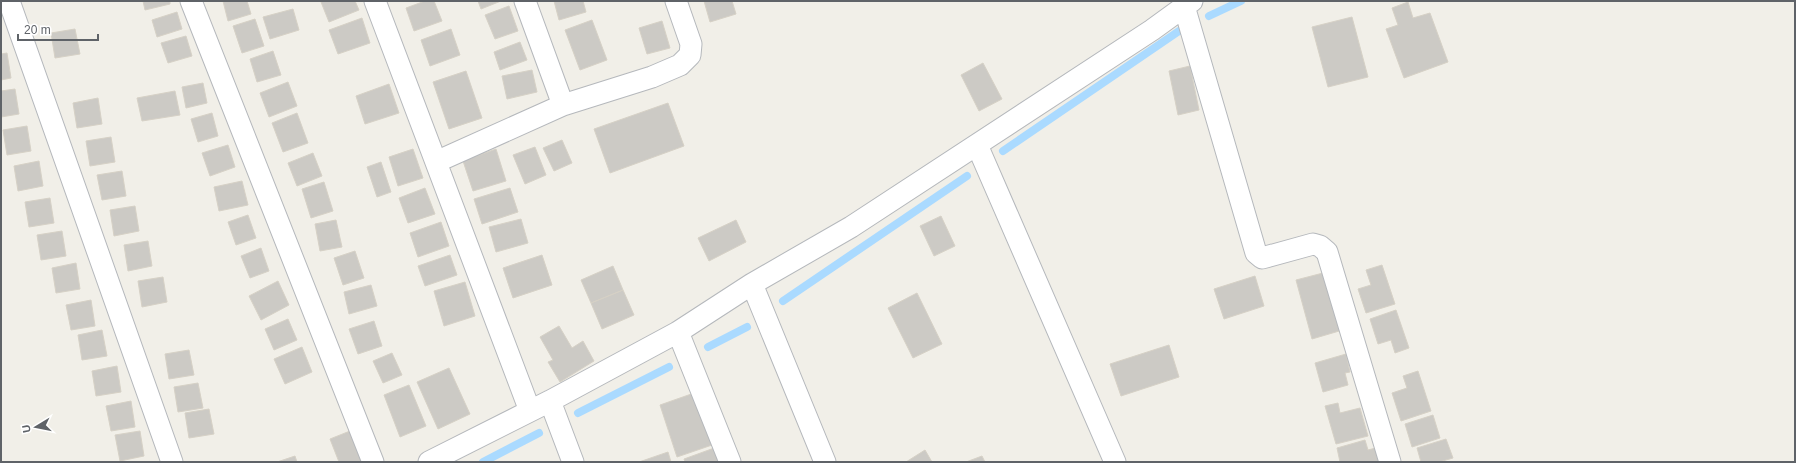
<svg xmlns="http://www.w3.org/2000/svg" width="1796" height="463" font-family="Arial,sans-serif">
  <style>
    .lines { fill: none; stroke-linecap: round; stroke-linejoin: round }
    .stream { stroke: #aadaff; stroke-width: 8 }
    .building { fill: #cccac5; stroke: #d6d1c6 }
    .minor-casing { stroke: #b5b8bc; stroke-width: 23 }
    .minor { stroke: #fff; stroke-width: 21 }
  </style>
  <rect width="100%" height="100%" fill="#f1efe8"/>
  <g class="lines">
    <!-- stream -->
    <path class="stream" d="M1209,16L1241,1
      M1003,151L1179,31
      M783,301L967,176
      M708,347L747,327
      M578,413L669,367
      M483,462L539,433"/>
  </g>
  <!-- building -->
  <path class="building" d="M143,1H170V4L145,10Z
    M223,1H247L251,14L228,21Z
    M323,1H355L359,10L329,22L321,2Z
    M425,1H434L442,21L414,31L406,8Z
    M478,1H501L481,9Z
    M554,1H583L586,12L559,20Z
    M704,1H732L736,14L710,22Z
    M1408,2L1413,18L1430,13L1448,62L1404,78L1386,29L1398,25L1392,8Z
    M509,6L518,31L495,39L485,15Z
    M293,9L299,30L270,39L263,17Z
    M177,12L182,29L157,37L152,20Z
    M1352,17L1368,77L1328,87L1312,27Z
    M362,18L370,43L338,54L329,30Z
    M255,19L264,46L242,53L233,26Z
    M592,20L607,60L580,70L565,30Z
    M662,21L670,48L647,54L639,28Z
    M75,29L80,54L55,58L51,33Z
    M451,29L460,55L430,66L421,40Z
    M186,36L192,56L168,63L161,43Z
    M520,42L527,60L500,70L494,52Z
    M273,51L281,75L257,82L250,59Z
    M7,53L11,78L1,80V54Z
    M983,63L1002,99L979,111L961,75Z
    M1190,66L1199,110L1178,115L1169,71Z
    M532,70L537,92L507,99L502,76Z
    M466,71L482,118L449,129L433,82Z
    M288,82L297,106L269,117L260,93Z
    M203,83L207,103L186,108L182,87Z
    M389,84L399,113L365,124L356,96Z
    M15,89L19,114L1,117V91Z
    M175,91L180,115L142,121L137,98Z
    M98,98L102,124L77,128L73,103Z
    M668,103L684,146L610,173L594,129Z
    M212,113L218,136L198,142L191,119Z
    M297,113L308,143L283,152L272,123Z
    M27,126L31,151L7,155L3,130Z
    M111,137L115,162L90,166L86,141Z
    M562,140L572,163L554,171L543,148Z
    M228,145L235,167L210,176L202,153Z
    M535,147L546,175L525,184L513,155Z
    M413,149L423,178L398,186L389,157Z
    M496,149L506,181L473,191L463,161Z
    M313,153L322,176L297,186L288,163Z
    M39,161L43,186L18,191L14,166Z
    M381,162L391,192L377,197L367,167Z
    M122,171L126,196L102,200L97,175Z
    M242,181L248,205L219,211L214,187Z
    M324,182L333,211L311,218L302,189Z
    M425,188L435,214L408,223L399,198Z
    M510,188L518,212L482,224L474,199Z
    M50,198L54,223L29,227L25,202Z
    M135,206L139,231L114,236L110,210Z
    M248,215L256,238L236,245L228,222Z
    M941,216L955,246L934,256L920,226Z
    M521,219L528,243L496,252L489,227Z
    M336,220L342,247L320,251L315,224Z
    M736,220L746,242L709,261L698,238Z
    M441,222L449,246L418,257L410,233Z
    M62,231L66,256L41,260L37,235Z
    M148,241L152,266L128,271L124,245Z
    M261,248L269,271L250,278L241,256Z
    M355,251L364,278L343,285L334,258Z
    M450,255L457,275L425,286L418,266Z
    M542,255L552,285L513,298L503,268Z
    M76,263L80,289L56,293L52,268Z
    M1382,265L1395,304L1366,313L1358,289L1371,285L1366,270Z
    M613,266L623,290L591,303L581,280Z
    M1323,273L1331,303L1339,301L1346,329L1312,339L1296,280Z
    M1255,276L1264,306L1224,319L1214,289Z
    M163,277L167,302L142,307L138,281Z
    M278,281L289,305L261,320L249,296Z
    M465,282L475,316L444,326L434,291Z
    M371,285L377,306L349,314L344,292Z
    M623,290L634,315L602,329L591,303Z
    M917,293L942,344L913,358L888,308Z
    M91,300L95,326L71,330L66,305Z
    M1396,310L1409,348L1395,353L1391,340L1378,344L1370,319Z
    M288,319L297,340L274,350L265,329Z
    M374,321L382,346L358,354L349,329Z
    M559,326L572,348L583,341L594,361L560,382L548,362L553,360L540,337Z
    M102,330L107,356L82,360L78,335Z
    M1169,345L1179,377L1121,396L1110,364Z
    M302,347L312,372L285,384L274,359Z
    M189,350L194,375L169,379L165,354Z
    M392,353L402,375L383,383L373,361Z
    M1346,354L1350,372L1345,373L1348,385L1323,392L1315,363Z
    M117,366L121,392L96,396L92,371Z
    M449,368L470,414L438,429L417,382Z
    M1418,371L1431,411L1401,421L1392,393L1407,388L1403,376Z
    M198,383L203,408L178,412L174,387Z
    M409,385L426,426L400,437L384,395Z
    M697,392L715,444L677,457L660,405Z
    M131,401L135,427L111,431L106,406Z
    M1338,403L1340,413L1360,408L1368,436L1336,444L1325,406Z
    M209,409L214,434L189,438L185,413Z
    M1433,415L1440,438L1412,447L1405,424Z
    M140,431L144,456L120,461L115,435Z
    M350,431L362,462H339L330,439Z
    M1446,439L1453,458L1439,462H1421L1417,448Z
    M1365,440L1368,450L1383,446L1384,462H1340L1337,448Z
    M717,447L722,462H685L684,459Z
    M925,450L932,462H906Z
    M668,452L671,462H639Z
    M295,456L297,462H277Z
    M982,456L985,462H966Z"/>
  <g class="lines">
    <defs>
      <path id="minor" d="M9,1L172,462
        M191,1L373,462
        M375,1L530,411
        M525,1L563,105
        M1184,6L1256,253L1262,258L1313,244L1320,246L1327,252L1390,462
        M977,145L1115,462
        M436,162L563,105L652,77L680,65L690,55L691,44L676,1
        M752,284L825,462
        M678,332L730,462
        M550,401L573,462
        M429,462L550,401L678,332L752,284L851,227L1152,30L1192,1"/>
    </defs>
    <!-- minor casing -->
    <use href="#minor" class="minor-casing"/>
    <!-- minor -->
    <use href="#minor" class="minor"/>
  </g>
  <!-- border -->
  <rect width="1796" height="463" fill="none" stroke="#5f6368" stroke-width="4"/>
  <!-- north arrow -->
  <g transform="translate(36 427) rotate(260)" stroke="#ffffff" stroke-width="3" paint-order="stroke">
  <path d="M0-3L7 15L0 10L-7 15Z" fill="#5f6368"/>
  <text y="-6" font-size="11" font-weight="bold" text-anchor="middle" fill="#5f6368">U</text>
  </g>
  <!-- scale -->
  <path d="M18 34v6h80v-6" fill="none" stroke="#5f6368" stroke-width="2"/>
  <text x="24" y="34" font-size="12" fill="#5f6368" stroke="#ffffff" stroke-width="3" paint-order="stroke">20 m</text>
</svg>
